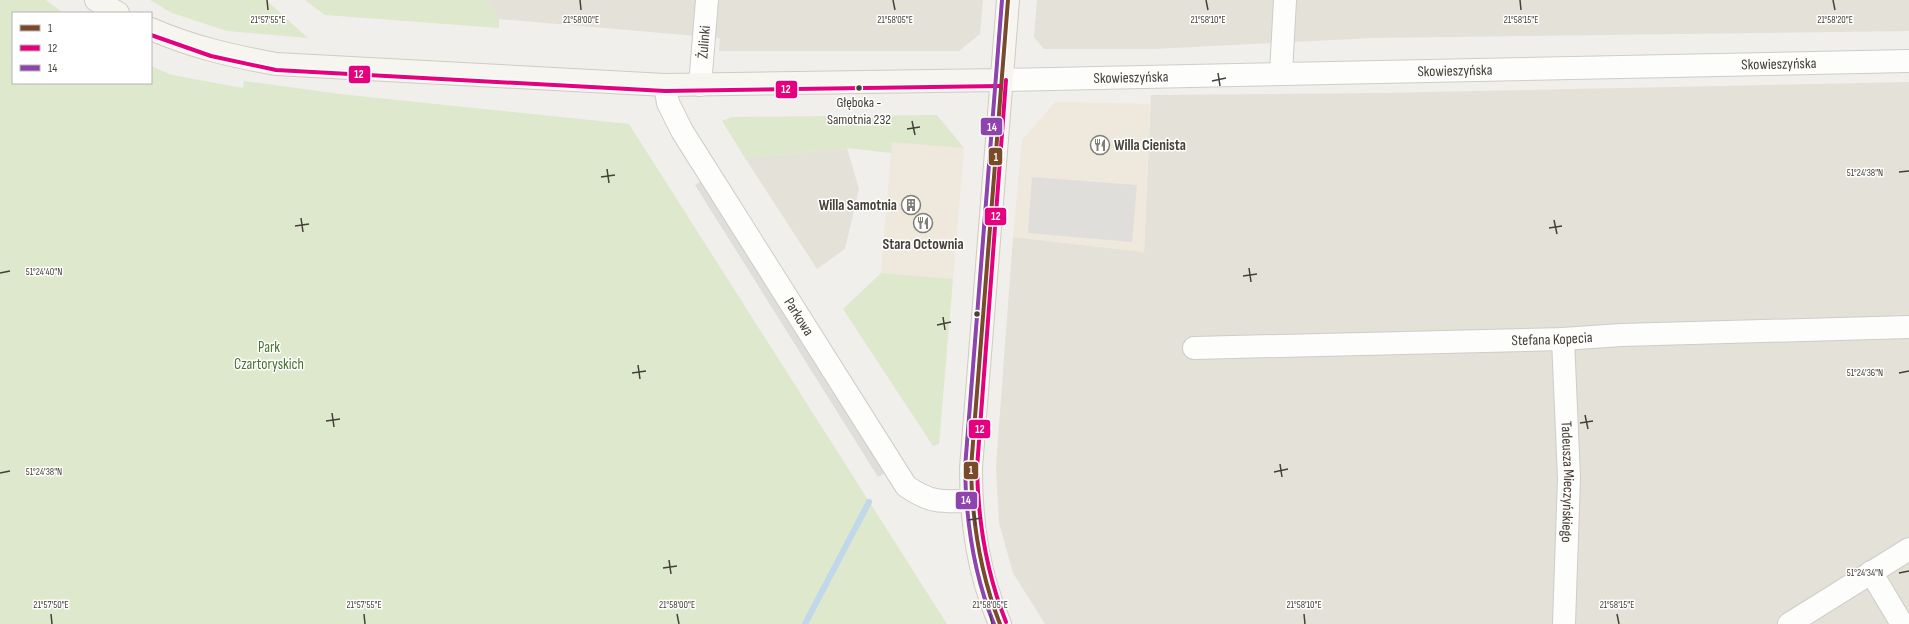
<svg xmlns="http://www.w3.org/2000/svg" width="1909" height="624" font-family="'Sofia Sans Condensed',sans-serif">
  <style>
    .residential { fill: #e4e1d9 }
    .commercial { fill: #efe8dc }
    .green { fill: #dde8cd }
    .parking { fill: #e0dedb }
    .lines { fill: none; stroke-linecap: round; stroke-linejoin: round }
    .stream { stroke: #c0d8ea; stroke-width: 6 }
    .minor-casing { stroke: #cecdc9; stroke-width: 24 }
    .tertiary-casing { stroke: #cecdc9; stroke-width: 24 }
    .secondary-casing { stroke: #cfccc2; stroke-width: 24 }
    .minor { stroke: #fdfdfc; stroke-width: 22 }
    .tertiary { stroke: #fdfdfc; stroke-width: 22 }
    .secondary { stroke: #f6f5f0; stroke-width: 22 }
    .bus-1-casing { stroke: #fff; stroke-width: 7 }
    .bus-2-casing { stroke: #fff; stroke-width: 7 }
    .bus-3-casing { stroke: #fff; stroke-width: 7 }
    .bus-1 { stroke: #7a4b2a; stroke-width: 4 }
    .bus-2 { stroke: #e5007d; stroke-width: 4 }
    .bus-3 { stroke: #8e44ad; stroke-width: 4 }
    .ticks { fill: none; stroke: #454038; stroke-width: 1.5 }
    .bus-dot { fill: #454038; stroke: #fff; stroke-width: 1.5 }
    .labels { text-anchor: middle; stroke-width: 3; stroke-linejoin: round; paint-order: stroke }
    .bus-label { font-size: 14px; fill: #454038; stroke: #fff }
    .street-label { font-size: 15px; fill: #454038; stroke: #fff }
    .poi-label { font-size: 15px; font-weight: bold; fill: #454038; stroke: #fff; text-anchor: start }
    .park-label { font-size: 15px; fill: #487230; stroke: #fff }
    .ticks-label { font-size: 10px; text-anchor: middle; fill: #454038; stroke: #fff; stroke-width: 3; stroke-linejoin: round; paint-order: stroke }
    .line-badge { stroke: #fff; stroke-width: 1.5 }
    .badge-label { font-size: 11px; text-anchor: middle; font-weight: bold; fill: #fff }
  </style>
  <rect width="100%" height="100%" fill="#f1efeb"/>
  <!-- residential -->
  <path class="residential" d="M485,0H983L980,34L959,51H719L720,38L499,19Z
    M1037,0H1909V31L1372,38L1154,49H1044L1034,37Z
    M1909,82V624H1045L1013,573L999,523L996,466L1013,237L1144,252L1151,95L1380,93Z
    M847,148L859,189L845,249L817,269L745,158Z"/>
  <!-- commercial -->
  <path class="commercial" d="M1055,102L1150,104L1144,252L1013,237L1022,140Z
    M892,141L964,148L953,279L881,273Z"/>
  <!-- green -->
  <path class="green" d="M0,0H46L63,13H13V83H151V66L172,75L243,88L244,81L340,94L629,124L947,624H0Z
    M150,0H266L308,38L227,31L172,13Z
    M305,0H485L499,19V28L325,15Z
    M937,115L964,148L892,142L891,153L847,148L745,158L722,121L732,117Z
    M881,273L953,279L939,444L933,446L843,309Z"/>
  <!-- parking -->
  <path class="parking" d="M1032,177L1137,185L1132,242L1028,233Z
    M705,179L888,471L878,477L695,185Z"/>
  <g class="lines">
    <!-- stream -->
    <path class="stream" d="M805,624L869,502"/>
    <defs>
      <g id="minor">
        <path d="M1281,73L1285,0"/>
        <path id="s1" d="M665,85L668,103L682,131L906,486C930,503 942,502 971,501"/>
        <path id="s2" d="M700,85L707,0"/>
        <path id="s3" d="M1563,339L1569,478L1564,624"/>
        <path id="s4" d="M1194,348L1563,339L1621,335L1909,327"/>
        <path d="M1871,572L1902,624"/>
        <path d="M1789,624L1909,549"/>
      </g>
      <g id="tertiary">
        <path id="s5" d="M1000,80L1909,61"/>
      </g>
      <path id="secondary" d="M96,0L118,13
        M151,29C192,47 232,56 276,64L665,85L1000,80
        M1000,624C978,573 971,523 971,468L1008,0"/>
    </defs>
    <!-- minor casing -->
    <use href="#minor" class="minor-casing"/>
    <!-- tertiary casing -->
    <use href="#tertiary" class="tertiary-casing"/>
    <!-- secondary casing -->
    <use href="#secondary" class="secondary-casing"/>
    <!-- minor -->
    <use href="#minor" class="minor"/>
    <!-- tertiary -->
    <use href="#tertiary" class="tertiary"/>
    <!-- secondary -->
    <use href="#secondary" class="secondary"/>
    <defs>
      <path id="bus-1" d="M1000,624C980,573 972,523 971,468L1008,0"/>
      <path id="bus-2" d="M151,35L211,56L276,70L665,91L1000,86
        M1006,622C986,572 978,522 977,468L1006,80"/>
      <path id="bus-3" d="M994,624C973,573 966,522 965,468L1002,0"/>
    </defs>
    <!-- bus-1 casing -->
    <use href="#bus-1" class="bus-1-casing"/>
    <!-- bus-2 casing -->
    <use href="#bus-2" class="bus-2-casing"/>
    <!-- bus-3 casing -->
    <use href="#bus-3" class="bus-3-casing"/>
    <!-- bus-1 -->
    <use href="#bus-1" class="bus-1"/>
    <!-- bus-2 -->
    <use href="#bus-2" class="bus-2"/>
    <!-- bus-3 -->
    <use href="#bus-3" class="bus-3"/>
  </g>
  <!-- ticks -->
  <path class="ticks" d="M267,0L268,10M580,0L581,10M893,0L895,10M1206,0L1208,10M1520,0L1521,10M1833,0L1835,10M1218,73L1220,86M1212,81L1226,78M912,121L915,135M907,129L920,127M607,169L609,183M1899,172L1909,171M601,177L615,175M301,218L303,232M1554,220L1557,234M295,226L309,224M1549,228L1562,226M1249,268L1251,282M0,273L10,271M1243,276L1257,274M943,317L945,330M937,325L951,322M638,365L640,379M632,373L646,371M1899,373L1909,371M332,413L334,427M1585,415L1588,429M326,421L340,419M1580,423L1593,421M1280,464L1282,477M1274,472L1288,469M0,473L10,471M974,512L976,526M968,520L982,518M669,560L671,574M663,568L677,566M1899,573L1909,571M51,614L52,624M364,614L365,624M677,614L679,624M990,614L992,624M1304,614L1305,624M1617,614L1619,624"/>
  <!-- icons -->
  <defs>
    <symbol id="restaurant-ring" viewBox="-11 -11 22 22"><circle r="9.5" fill="#fff" stroke="#817d77" stroke-width="1.5"/><path d="M-5-6h1v4h1v-4h1v4h1v-4h1v5L-1.5 .5V6h-2V.5L-5-1ZM5-6V6H3V1.5H1.5Q1.5-4 5-6Z" fill="#817d77"/></symbol>
    <symbol id="building-ring" viewBox="-11 -11 22 22"><circle r="9.5" fill="#fff" stroke="#817d77" stroke-width="1.5"/><path d="M-4-6H4V6H1V3H-1V6H-4ZM-2.5-4.3h1.7v1.8h-1.7ZM.8-4.3h1.7v1.8H.8ZM-2.5-1h1.7V.8h-1.7ZM.8-1h1.7V.8H.8Z" fill="#817d77"/></symbol>
  </defs>
  <g fill-rule="evenodd">
    <use href="#restaurant-ring" x="1089" y="134" width="22" height="22"/>
    <use href="#building-ring" x="900" y="194" width="22" height="22"/>
    <use href="#restaurant-ring" x="912" y="212" width="22" height="22"/>
  </g>
  <!-- markers -->
  <g class="bus-dot">
    <circle cx="859" cy="88" r="3.5"/>
    <circle cx="977" cy="314" r="3.5"/>
  </g>
  <g class="labels">
    <!-- bus labels -->
    <g class="bus-label">
      <text x="859" y="107">Głęboka -<tspan x="859" dy="17">Samotnia 232</tspan></text>
    </g>
    <!-- street labels -->
    <g class="street-label">
      <text dy="5" stroke="none"><textPath href="#s2" startOffset="43">Żulinki</textPath></text>
      <text dy="5" stroke="none"><textPath href="#s5" startOffset="779">Skowieszyńska</textPath></text>
      <text dy="5" stroke="none"><textPath href="#s5" startOffset="455">Skowieszyńska</textPath></text>
      <text dy="5" stroke="none"><textPath href="#s5" startOffset="131">Skowieszyńska</textPath></text>
      <text dy="5" stroke="none"><textPath href="#s1" startOffset="269">Parkowa</textPath></text>
      <text dy="5" stroke="none"><textPath href="#s4" startOffset="358">Stefana Kopecia</textPath></text>
      <text dy="5" stroke="none"><textPath href="#s3" startOffset="143">Tadeusza Mieczyńskiego</textPath></text>
    </g>
    <!-- poi labels -->
    <g class="poi-label">
      <text x="1114" y="150">Willa Cienista</text>
      <text x="897" y="210" text-anchor="end">Willa Samotnia</text>
      <text x="923" y="249" text-anchor="middle">Stara Octownia</text>
    </g>
    <!-- park labels -->
    <g class="park-label">
      <text x="269" y="352">Park<tspan x="269" dy="17">Czartoryskich</tspan></text>
    </g>
  </g>
  <g class="ticks-label">
    <text x="268" y="23">21°57'55"E</text>
    <text x="581" y="23">21°58'00"E</text>
    <text x="895" y="23">21°58'05"E</text>
    <text x="1208" y="23">21°58'10"E</text>
    <text x="1521" y="23">21°58'15"E</text>
    <text x="1835" y="23">21°58'20"E</text>
    <text x="1865" y="176">51°24'38"N</text>
    <text x="44" y="275">51°24'40"N</text>
    <text x="1865" y="376">51°24'36"N</text>
    <text x="44" y="475">51°24'38"N</text>
    <text x="1865" y="576">51°24'34"N</text>
    <text x="51" y="608">21°57'50"E</text>
    <text x="364" y="608">21°57'55"E</text>
    <text x="677" y="608">21°58'00"E</text>
    <text x="990" y="608">21°58'05"E</text>
    <text x="1304" y="608">21°58'10"E</text>
    <text x="1617" y="608">21°58'15"E</text>
  </g>
  <g class="line-badge">
    <rect x="348" y="65" width="23" height="19" rx="4" fill="#e5007d"/>
    <rect x="775" y="80" width="23" height="19" rx="4" fill="#e5007d"/>
    <rect x="980" y="117" width="23" height="19" rx="4" fill="#8e44ad"/>
    <rect x="988" y="147" width="15" height="19" rx="4" fill="#7a4b2a"/>
    <rect x="984" y="207" width="23" height="19" rx="4" fill="#e5007d"/>
    <rect x="968" y="419" width="23" height="20" rx="4" fill="#e5007d"/>
    <rect x="963" y="461" width="16" height="19" rx="4" fill="#7a4b2a"/>
    <rect x="955" y="491" width="23" height="19" rx="4" fill="#8e44ad"/>
  </g>
  <g class="badge-label">
    <text x="359" y="78">12</text>
    <text x="786" y="93">12</text>
    <text x="992" y="131">14</text>
    <text x="996" y="161">1</text>
    <text x="996" y="220">12</text>
    <text x="980" y="433">12</text>
    <text x="971" y="474">1</text>
    <text x="966" y="504">14</text>
  </g>
  <!-- legend -->
  <rect x="12" y="12" width="140" height="72" fill="#ffffff" stroke="#b5b3af"/>
  <rect x="20" y="25" width="20" height="6" fill="#7a4b2a" stroke="#b5b3af"/>
  <text x="48" y="32" font-size="12" fill="#454038">1</text>
  <rect x="20" y="45" width="20" height="6" fill="#e5007d" stroke="#b5b3af"/>
  <text x="48" y="52" font-size="12" fill="#454038">12</text>
  <rect x="20" y="65" width="20" height="6" fill="#8e44ad" stroke="#b5b3af"/>
  <text x="48" y="72" font-size="12" fill="#454038">14</text>
</svg>
